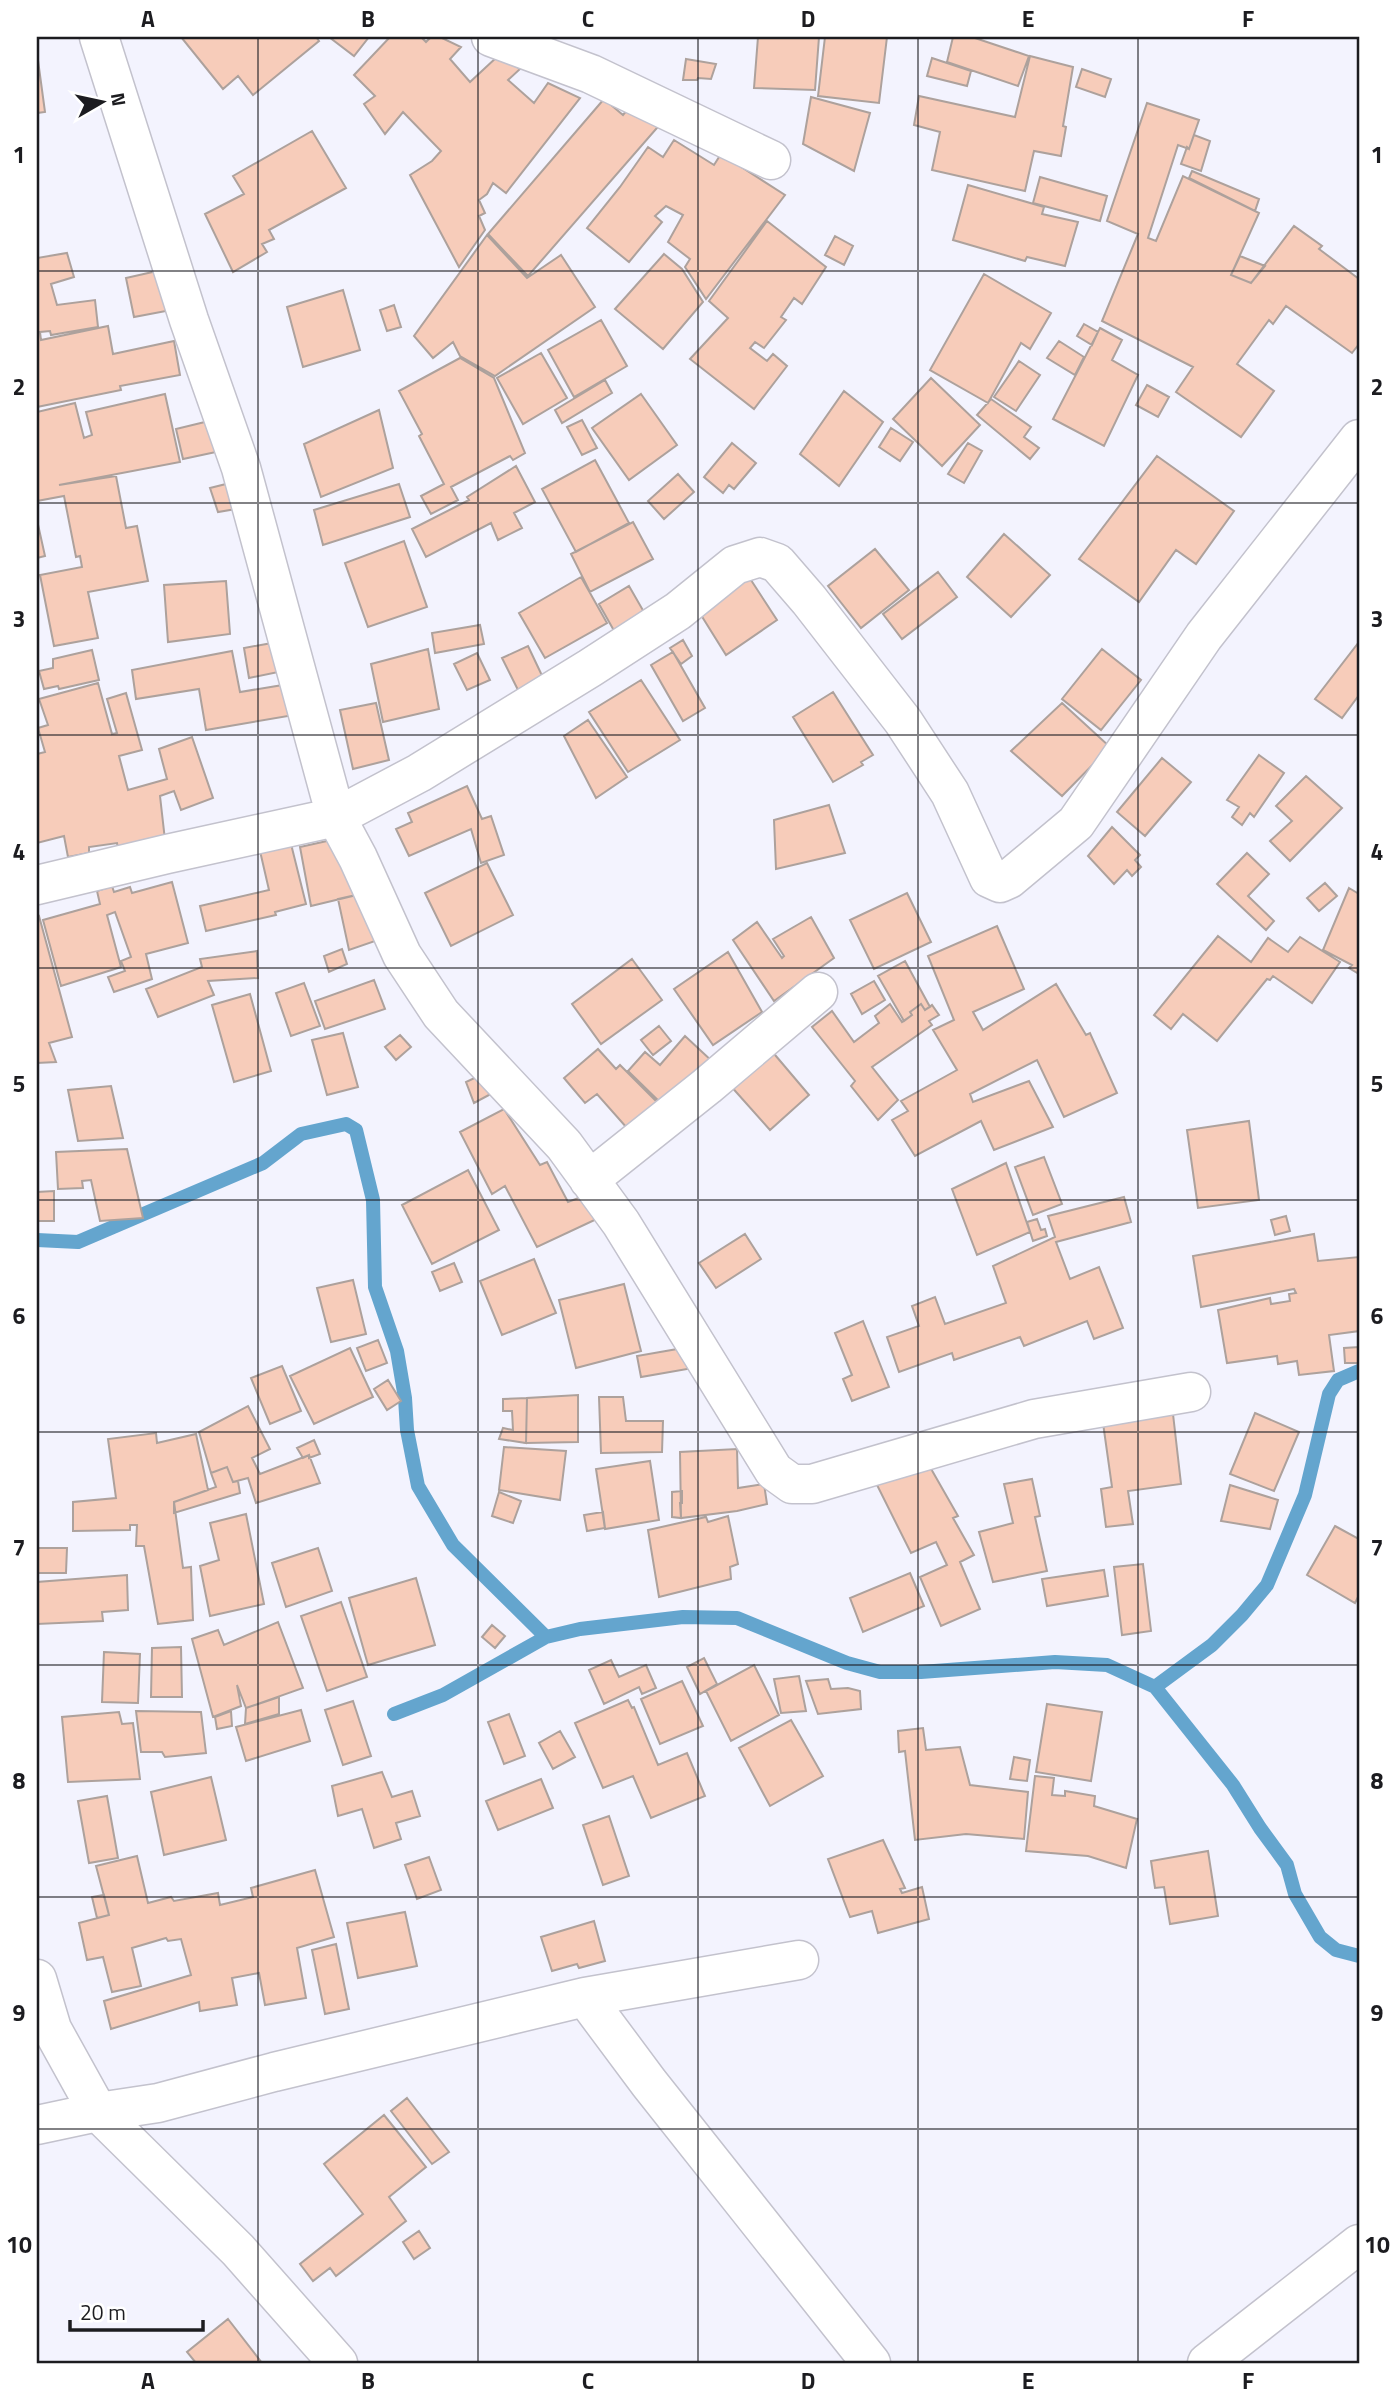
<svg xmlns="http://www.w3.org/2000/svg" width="1396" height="2400" font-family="'Titillium Web',sans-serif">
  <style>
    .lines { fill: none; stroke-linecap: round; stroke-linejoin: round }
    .stream { stroke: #64a5ce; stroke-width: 14 }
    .building { fill: #f7ccba; stroke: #ada19c; stroke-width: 2 }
    .minor-casing { stroke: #c3c2cd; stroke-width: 41 }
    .minor { stroke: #fff; stroke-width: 38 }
    .grid { fill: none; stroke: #1c1c20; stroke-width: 2; stroke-opacity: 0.55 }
    .neatline { fill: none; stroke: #1c1c20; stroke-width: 2.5 }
    .grid-label { font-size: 23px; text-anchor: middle; font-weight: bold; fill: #1c1c20 }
  </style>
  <rect width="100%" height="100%" fill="#f3f3fe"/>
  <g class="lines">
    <!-- stream -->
    <path class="stream" d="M37,1240L78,1242L263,1163L301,1134L346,1124L356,1130L373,1200L375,1287L397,1351L405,1398L407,1430L418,1486L453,1545L546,1637
      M1155,1687L1212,1645L1242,1615L1267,1585L1305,1495L1329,1394L1338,1380L1359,1371
      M394,1714L443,1695L546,1637L580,1629L683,1617L737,1618L847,1663L880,1672H921L1055,1662L1107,1665L1155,1687L1233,1785L1260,1828L1287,1865L1295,1894L1320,1937L1336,1950L1359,1956"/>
  </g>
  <!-- building -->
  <path class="building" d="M181,37H316L319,41L253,95L238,76L223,89Z
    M329,37H369L354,56Z
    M390,37H421L426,42L431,37H440L461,47L450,59L470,82L498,56L520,69L508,80L534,103L548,83L580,98L506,193L493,183L487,194L479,200L485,213L479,216L485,230L459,267L410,175L432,161L441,151L403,112L385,134L364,104L375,96L354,75Z
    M758,37H819L815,90L754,88Z
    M825,37H887L879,103L818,96Z
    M953,37H972L1029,56L1018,86L947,62Z
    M37,53L45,112L37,113Z
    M1030,56L1073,67L1063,126L1066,127L1061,156L1034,151L1025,191L932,170L940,132L914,125L919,96L1015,117Z
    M932,58L971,71L967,86L927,76Z
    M686,59L716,64L711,79L698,78L697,80H683Z
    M1082,69L1111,79L1105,97L1076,87Z
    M811,97L870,113L854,171L803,144Z
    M604,99L623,115L632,104L663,121L528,276L488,234Z
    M1147,103L1199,120L1189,149L1178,145L1148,238L1156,241L1183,176L1259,213L1231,275L1251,283L1294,226L1322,246L1319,249L1359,279V344L1352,353L1286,306L1273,324L1269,320L1237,364L1274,391L1241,437L1176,392L1193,367L1102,321L1138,234L1107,221Z
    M312,131L346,188L269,230L274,239L262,244L267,252L233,272L205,214L244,194L233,176Z
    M1194,135L1210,141L1201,171L1181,164L1187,147L1189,149Z
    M674,140L714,165L721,154L785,195L706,299L685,267L690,259L668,242L683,215L666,206L655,216L662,222L629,262L587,228L620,187L648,147L663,157Z
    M1192,171L1259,199L1255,211L1189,178Z
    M1040,177L1107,196L1100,221L1033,203Z
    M968,185L1044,207L1042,214L1078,222L1065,266L1027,257L1025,261L953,240Z
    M767,221L826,267L802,304L794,298L781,317L786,320L764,348L755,342L750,348L767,361L773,354L787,366L754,409L690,359L728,318L709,301Z
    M487,235L527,278L561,255L595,307L495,376L460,356L453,342L433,358L414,336Z
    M835,236L853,246L844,265L825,255Z
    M67,253L74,277L51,284L57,305L95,300L98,327L51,335L50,331L40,332L41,340L108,326L113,354L174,341L180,375L120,386L121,390L37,407V258Z
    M664,254L682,269L703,302L663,349L615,309Z
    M1240,256L1265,266L1251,283L1231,275Z
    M157,271L166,311L134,317L126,278Z
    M984,274L1051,313L1030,349L1021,343L988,403L930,370Z
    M343,290L360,350L303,367L287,307Z
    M394,305L401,327L387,331L380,310Z
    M601,320L627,366L574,397L548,350Z
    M1084,324L1098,332L1092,345L1077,336Z
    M1100,328L1122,340L1112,360L1138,375L1104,446L1053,419Z
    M1059,341L1084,357L1075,375L1047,358Z
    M541,353L567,398L523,424L497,378Z
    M460,358L494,378L525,453L513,460L510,456L451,487L458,500L431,514L421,496L444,484L419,436L422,434L399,391Z
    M1019,361L1040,375L1016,411L994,397Z
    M931,378L980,425L942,466L893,419Z
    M605,380L612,393L562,423L555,410Z
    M1147,385L1169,397L1158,417L1136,405Z
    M844,391L883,422L839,486L800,454Z
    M165,394L180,462L59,485L116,476L126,528L137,526L148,581L88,592L98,638L54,646L40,575L82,567L80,556L76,557L64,496L37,501V412L75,403L84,438L92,435L86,412Z
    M641,394L677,445L629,480L592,428Z
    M991,399L1031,427L1024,437L1039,448L1030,459L977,415Z
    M379,410L393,468L321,497L304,444Z
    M582,420L597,448L582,455L567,427Z
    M209,421L216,452L183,459L176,429Z
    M891,428L913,442L900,461L879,447Z
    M732,443L756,463L734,489L729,485L723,493L704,477Z
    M968,443L982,451L964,483L948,474Z
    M1157,456L1234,511L1196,564L1176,550L1139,602L1079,559Z
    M595,460L629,523L576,552L542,489Z
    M516,466L535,502L514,513L522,528L498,540L491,523L426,557L412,529L469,500L467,497Z
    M678,474L694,492L664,519L648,501Z
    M234,482L242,508L218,512L210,488Z
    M399,484L410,517L323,545L314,510Z
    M37,520L45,556L37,558Z
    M633,522L653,559L590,592L571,554Z
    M1004,534L1050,575L1011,617L967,577Z
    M404,541L427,607L368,627L345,563Z
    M875,549L909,590L861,628L828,586Z
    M938,572L957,597L902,639L883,614Z
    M581,577L607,623L545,658L519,613Z
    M749,577L777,620L726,655L701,615Z
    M226,581L230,634L168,642L164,585Z
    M629,586L648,619L617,636L599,604Z
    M480,625L484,644L435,653L432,633Z
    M683,640L692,656L681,664L670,648Z
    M283,641L288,670L249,678L244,648Z
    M1359,642V695L1342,718L1315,699Z
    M528,646L546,684L520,694L502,658Z
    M428,649L439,709L383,722L371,664Z
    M1102,649L1141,680L1101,730L1062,699Z
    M92,650L99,680L59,689L58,686L44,689L39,671L53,668V659Z
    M232,651L240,692L289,684L294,715L206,730L199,689L136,699L132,670Z
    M673,652L705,708L683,721L651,665Z
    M477,653L490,680L467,690L454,664Z
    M641,680L680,740L628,772L589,712Z
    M98,683L112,734L117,733L107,699L126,693L142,750L119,756L128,790L167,779L159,749L192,737L213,798L181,810L174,791L160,796L165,840L118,848L117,843L89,847V853L68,857L64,836L37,843V754L45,752L38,728L48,725L39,699Z
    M833,692L873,755L861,762L863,765L833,782L793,717Z
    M376,703L389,760L353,769L340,710Z
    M1062,703L1110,747L1062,796L1011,751Z
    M588,720L627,777L596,798L564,736Z
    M1259,755L1284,773L1254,817L1250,813L1242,825L1232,817L1239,807L1227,800Z
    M1162,758L1191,782L1145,836L1117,812Z
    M1306,776L1342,808L1290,861L1270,841L1292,821L1276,806Z
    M467,786L482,819L491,816L504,855L481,863L471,829L409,856L396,829L412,822L408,813Z
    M829,805L845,853L776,869L774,820Z
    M1112,827L1140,855L1135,860L1141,867L1132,876L1127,870L1114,884L1088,856Z
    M345,837L365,893L311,906L300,847Z
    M291,844L306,904L275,912L276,915L206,931L200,906L269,890L260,851Z
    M1247,853L1269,874L1248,896L1274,921L1266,930L1217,884Z
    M487,863L513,915L451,946L425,893Z
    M172,882L188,943L146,954L152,979L114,992L108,977L125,971L121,961L131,957L115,912L107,915L121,967L61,986L43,920L100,904L97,891L112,886L114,892L130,887L132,893Z
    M1325,883L1337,896L1319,911L1307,898Z
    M1349,888L1359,894V974L1349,968L1352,965L1323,950Z
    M365,893L381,939L349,950L338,899Z
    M907,893L931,942L874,969L850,920Z
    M39,916L72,1037L49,1043L56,1062L37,1063V917Z
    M811,917L834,958L774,1001L733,940L757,922L782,958L784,956L773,939Z
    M997,926L1024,989L973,1012L983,1030L1056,984L1086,1035L1090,1033L1117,1093L1064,1117L1037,1060L970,1094L973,1102L1029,1081L1053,1127L994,1150L981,1121L915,1156L892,1120L908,1111L901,1101L957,1070L933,1030L954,1020L928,956Z
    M1218,936L1251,962L1268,938L1288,952L1300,937L1340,962L1312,1003L1273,976L1270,980L1267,979L1217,1041L1183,1014L1171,1029L1154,1015Z
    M342,949L347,964L329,972L324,956Z
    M257,951L258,978L208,981L214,995L158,1017L146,989L202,967L200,959Z
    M728,952L762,1012L713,1045L674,989Z
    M632,959L662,1000L601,1044L572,1004Z
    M905,961L930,1007L925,1010L921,1004L910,1012L912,1015L904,1021L878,976Z
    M374,980L385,1009L325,1029L315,1001Z
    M874,981L885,1000L862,1014L851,994Z
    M304,983L320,1026L291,1036L276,993Z
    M250,994L271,1071L234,1082L212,1005Z
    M890,1004L902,1022L912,1015L910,1012L921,1004L925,1010L932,1005L939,1015L929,1021L932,1025L872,1067L898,1100L878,1120L851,1086L855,1081L812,1027L832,1011L854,1042L879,1023L875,1016Z
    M659,1026L671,1041L653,1055L641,1040Z
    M343,1033L358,1087L327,1095L312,1040Z
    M400,1035L411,1047L396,1060L385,1047Z
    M685,1036L714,1063L669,1111L628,1071L645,1052L660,1065Z
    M598,1049L616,1069L620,1065L666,1111L635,1137L597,1094L585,1103L564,1078Z
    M770,1049L809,1095L770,1130L729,1084Z
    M485,1073L502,1088L474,1103L466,1082Z
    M111,1086L123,1138L78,1141L68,1090Z
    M504,1109L540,1165L547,1162L568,1202L589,1194L601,1217L537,1247L505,1186L492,1194L460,1132Z
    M1249,1121L1259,1200L1198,1208L1187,1130Z
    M127,1149L143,1218L100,1221L91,1180L82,1181L83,1188L58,1189L56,1152Z
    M1044,1157L1062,1204L1033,1215L1015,1167Z
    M1006,1163L1030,1232L977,1255L952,1189Z
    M468,1170L499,1230L432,1264L402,1205Z
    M54,1191V1221H37V1192Z
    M1124,1197L1131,1222L1056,1242L1070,1279L1099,1267L1123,1328L1094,1339L1087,1321L1024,1346L1020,1337L954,1360L952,1353L899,1372L887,1337L919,1326L912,1306L935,1297L945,1324L1006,1303L993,1266L1055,1237L1048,1216Z
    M1286,1216L1290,1231L1275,1235L1271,1220Z
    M1037,1219L1041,1230L1045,1229L1047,1236L1033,1241L1027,1222Z
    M745,1234L761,1259L716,1288L699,1263Z
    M1314,1234L1318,1261L1359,1257V1331L1329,1335L1334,1371L1299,1375L1297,1361L1278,1364L1277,1356L1227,1363L1218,1310L1270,1298L1271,1304L1290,1301L1289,1294L1296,1293L1294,1289L1201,1307L1193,1256Z
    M534,1259L556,1313L502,1335L480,1281Z
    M454,1263L462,1282L440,1291L432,1272Z
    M353,1280L366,1334L331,1342L317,1288Z
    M624,1284L641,1351L576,1368L559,1300Z
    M863,1321L889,1387L852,1401L843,1379L852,1375L835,1333Z
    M378,1340L387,1363L366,1371L357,1348Z
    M689,1347L693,1368L641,1377L637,1356Z
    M1359,1347V1363H1345L1344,1348Z
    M350,1348L373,1397L314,1424L290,1376Z
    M282,1366L301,1411L270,1424L251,1378Z
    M388,1380L401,1401L387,1410L374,1389Z
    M578,1395V1442L526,1443L527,1398Z
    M599,1397H623L626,1421H663L662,1452L601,1453Z
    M527,1398L526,1443L499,1439L503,1428L513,1430L512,1411H503V1399Z
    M248,1406L270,1449L252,1458L260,1474L309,1455L320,1483L256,1503L248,1478L233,1482L227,1467L211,1473L199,1432Z
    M1255,1413L1299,1432L1274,1491L1230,1474Z
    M1173,1414L1181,1484L1128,1491L1133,1524L1106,1527L1101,1489L1112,1487L1103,1423Z
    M156,1433L157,1443L196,1434L208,1490L174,1502L183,1568L191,1567L193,1620L158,1624L144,1546H136L137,1525H130V1530L73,1531V1502L116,1498L108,1439Z
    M314,1440L320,1454L309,1458V1455L303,1458L297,1448Z
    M504,1447L566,1451L560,1500L499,1490Z
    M737,1449L738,1488L764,1484L767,1504L737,1511L681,1518L680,1452Z
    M926,1460L958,1516L953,1518L974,1555L960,1562L980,1609L941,1626L920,1577L947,1565L936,1542L911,1553L877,1485Z
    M650,1461L659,1520L605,1529L596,1469Z
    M227,1467L233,1482L238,1481L240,1493L174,1513V1502L216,1487L211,1473Z
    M1032,1479L1040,1516L1035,1517L1047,1571L993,1582L979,1532L1013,1523L1004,1484Z
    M1230,1485L1278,1500L1270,1529L1221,1521Z
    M682,1491V1503H680L681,1518L672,1517V1492Z
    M499,1492L521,1501L513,1523L492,1516Z
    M603,1512L605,1528L587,1531L584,1515Z
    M246,1514L264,1604L210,1616L200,1566L219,1560L210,1523Z
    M728,1516L738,1564L730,1567L731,1579L659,1597L648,1530L706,1517L708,1522Z
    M1335,1526L1359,1539V1595L1355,1603L1307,1575Z
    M37,1548H67L66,1573H37Z
    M318,1548L332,1591L286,1607L272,1563Z
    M1143,1564L1151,1631L1122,1635L1114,1567Z
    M1104,1570L1108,1596L1047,1606L1042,1579Z
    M910,1573L924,1606L863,1632L850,1598Z
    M127,1575L128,1610L102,1612L103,1621L37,1624V1582Z
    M416,1578L435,1645L368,1665L349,1598Z
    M341,1602L367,1677L327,1691L301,1616Z
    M278,1622L303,1688L246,1708L237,1685L241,1706L213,1717L192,1639L218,1630L224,1645Z
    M492,1625L505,1636L495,1648L482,1637Z
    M181,1647L182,1697H151L152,1648Z
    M104,1652L140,1654L138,1703L102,1702Z
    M704,1658L717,1684L700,1694L687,1667Z
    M611,1660L619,1677L646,1665L656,1688L642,1694L639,1687L604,1704L589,1670Z
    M754,1665L779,1715L731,1741L706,1691Z
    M799,1676L806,1711L781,1713L774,1679Z
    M828,1679L831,1689L848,1688L860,1691L861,1709L818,1714L806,1681Z
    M682,1681L703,1726L660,1744L641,1699Z
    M279,1697V1714L245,1724L246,1708Z
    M628,1700L632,1708L634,1707L658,1765L687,1753L705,1796L651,1818L633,1776L603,1788L575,1723Z
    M353,1701L371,1756L343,1765L325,1710Z
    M1047,1704L1102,1712L1091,1781L1036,1772Z
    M301,1710L310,1741L246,1761L236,1727Z
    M136,1711L201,1712L206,1753L165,1757L162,1752H141Z
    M231,1711L232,1726L217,1729L215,1717Z
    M119,1712L122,1724L133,1723L140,1779L68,1782L62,1717Z
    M509,1714L525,1756L504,1764L488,1722Z
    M791,1720L823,1776L770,1806L739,1748Z
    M923,1728L926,1750L960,1747L970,1785L1028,1792L1024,1839L966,1834L915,1840L905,1751L899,1752L898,1731Z
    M560,1731L575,1757L553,1769L539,1743Z
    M1014,1757L1030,1760L1027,1781L1010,1779Z
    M382,1772L392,1797L412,1791L420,1816L396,1823L401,1839L374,1848L362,1809L338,1816L332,1786Z
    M1035,1776L1054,1778L1052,1795L1065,1796V1791L1095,1796L1094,1806L1137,1819L1126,1868L1088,1856L1026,1851Z
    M211,1777L226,1840L164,1855L151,1792Z
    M541,1779L553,1808L498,1830L486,1801Z
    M107,1796L118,1858L89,1863L78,1801Z
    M609,1816L629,1876L603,1885L583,1825Z
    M883,1840L905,1888L900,1889L902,1893L922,1887L929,1919L878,1933L872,1911L850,1917L828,1859Z
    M1208,1851L1218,1916L1170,1924L1164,1887L1155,1888L1151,1861Z
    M137,1856L148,1903L171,1897L174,1901L218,1893L220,1905L253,1897L251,1888L315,1870L334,1937L297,1948L306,1998L265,2005L259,1973L232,1978L237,2005L200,2011L199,2002L111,2029L104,2001L191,1975L181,1939L168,1941L166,1938L132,1948L141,1986L112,1992L103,1957L87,1960L79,1923L109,1915L96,1866Z
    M429,1857L441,1890L417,1899L405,1865Z
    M104,1895L109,1915L97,1918L92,1897Z
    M405,1912L417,1966L358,1978L347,1923Z
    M594,1921L605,1961L579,1968L577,1964L552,1971L541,1937Z
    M336,1944L349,2009L325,2014L312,1950Z
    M407,2098L449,2152L432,2164L391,2111Z
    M384,2115L426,2167L389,2197L406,2221L336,2276L330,2268L313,2281L300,2264L363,2214L324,2164Z
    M419,2231L430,2248L414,2259L403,2242Z
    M228,2319L262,2363H196L187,2352Z"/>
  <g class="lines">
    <defs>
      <path id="minor" d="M99,37L189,320L241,468L336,817L358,858L402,955L441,1014L564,1145L621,1223L774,1471L792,1484H812L1034,1419L1191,1392
        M491,37L591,74L771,160
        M37,885L167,854L336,817L419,773L590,668L678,611L735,565L760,557L777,563L809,600L903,721L950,793L989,878L1000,883L1009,879L1076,823L1204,636L1359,439
        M589,1180L707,1086L818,992
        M37,1979L52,2029L98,2112L238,2250L338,2363
        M585,1997L649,2083L871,2363
        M37,2125L98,2112L158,2103L274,2072L585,1997L799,1960
        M1207,2363L1359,2244"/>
    </defs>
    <!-- minor casing -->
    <use href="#minor" class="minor-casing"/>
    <!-- minor -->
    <use href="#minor" class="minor"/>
  </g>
  <!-- grid -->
  <path class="grid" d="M258,37V2363M478,37V2363M698,37V2363M918,37V2363M1138,37V2363M37,271H1359M37,503H1359M37,735H1359M37,968H1359M37,1200H1359M37,1432H1359M37,1665H1359M37,1897H1359M37,2129H1359"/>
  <!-- border -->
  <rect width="1396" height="2400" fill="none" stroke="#ffffff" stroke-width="77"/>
  <!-- north arrow -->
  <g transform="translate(102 102) rotate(81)" stroke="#ffffff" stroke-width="5" paint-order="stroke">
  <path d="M0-5L12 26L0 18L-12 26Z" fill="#1c1c20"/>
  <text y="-10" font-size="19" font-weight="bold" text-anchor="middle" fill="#1c1c20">N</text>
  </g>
  <!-- scale -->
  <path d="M70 2320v10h133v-10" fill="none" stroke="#1c1c20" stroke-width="3.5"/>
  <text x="80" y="2320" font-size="21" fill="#1c1c20" stroke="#ffffff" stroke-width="5" paint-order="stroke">20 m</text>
  <rect x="38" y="38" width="1320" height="2324" class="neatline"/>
  <g class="grid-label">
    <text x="148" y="27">A</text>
    <text x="368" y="27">B</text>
    <text x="588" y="27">C</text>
    <text x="808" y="27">D</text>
    <text x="1028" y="27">E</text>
    <text x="1248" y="27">F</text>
    <text x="19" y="163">1</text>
    <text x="1377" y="163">1</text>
    <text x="19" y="395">2</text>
    <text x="1377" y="395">2</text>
    <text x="19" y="627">3</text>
    <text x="1377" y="627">3</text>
    <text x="19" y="860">4</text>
    <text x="1377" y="860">4</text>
    <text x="19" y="1092">5</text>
    <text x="1377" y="1092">5</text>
    <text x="19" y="1324">6</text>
    <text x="1377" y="1324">6</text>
    <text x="19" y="1556">7</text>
    <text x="1377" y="1556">7</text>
    <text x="19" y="1789">8</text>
    <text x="1377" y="1789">8</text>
    <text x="19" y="2021">9</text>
    <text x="1377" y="2021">9</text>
    <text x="19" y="2253">10</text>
    <text x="1377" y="2253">10</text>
    <text x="148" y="2389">A</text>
    <text x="368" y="2389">B</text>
    <text x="588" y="2389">C</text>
    <text x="808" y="2389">D</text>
    <text x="1028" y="2389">E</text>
    <text x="1248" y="2389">F</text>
  </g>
</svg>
